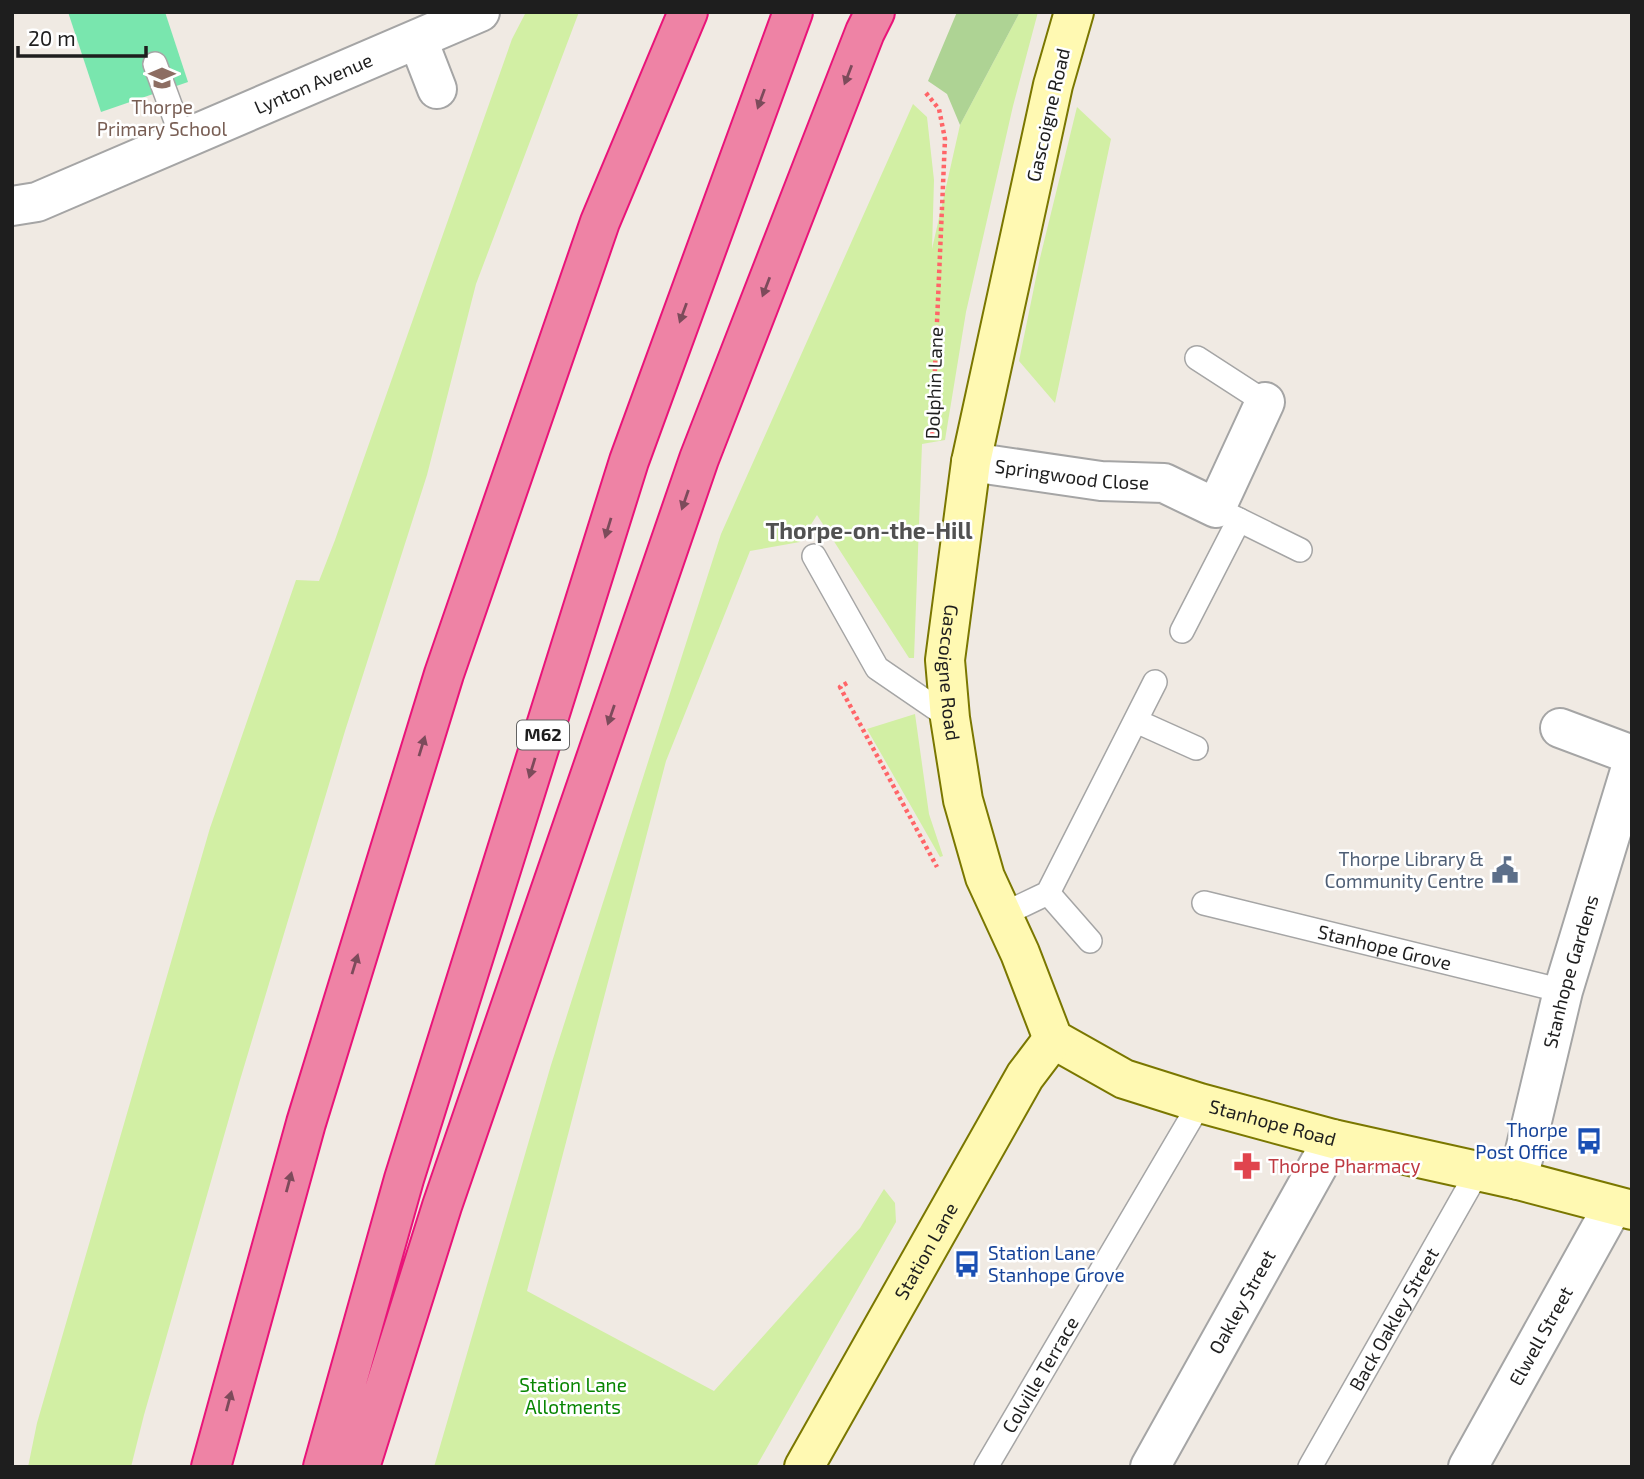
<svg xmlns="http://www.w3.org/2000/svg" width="1644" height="1479" font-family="'Exo 2',sans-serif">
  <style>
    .grass { fill: #d2efa4 }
    .forest { fill: #aed394 }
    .pitch { fill: #79e6ae }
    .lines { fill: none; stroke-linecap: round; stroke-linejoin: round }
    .lane-casing { stroke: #a5a5a5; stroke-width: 26 }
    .street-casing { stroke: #a5a5a5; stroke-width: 42 }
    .secondary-casing { stroke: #7a7700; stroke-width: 42 }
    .highway-casing { stroke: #e91479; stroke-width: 42 }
    .path { stroke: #ff6568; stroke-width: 4.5; stroke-dasharray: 3.5 3.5; stroke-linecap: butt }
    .lane { stroke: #fff; stroke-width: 23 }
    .street { stroke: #fff; stroke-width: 38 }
    .secondary { stroke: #fff9b2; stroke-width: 38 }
    .highway { stroke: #ee83a5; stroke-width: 38 }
    .oneway { fill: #7c4b5b }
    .labels { text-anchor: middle; stroke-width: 5; stroke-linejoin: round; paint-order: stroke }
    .shield { fill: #fff; stroke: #626262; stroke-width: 2 }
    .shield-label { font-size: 18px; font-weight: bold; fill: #1e1e1e }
    .street-label { font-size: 19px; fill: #1e1e1e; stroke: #fff }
    .education-label { font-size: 19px; fill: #785e54; stroke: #fff }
    .service-label { font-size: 19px; fill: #4e5e75; stroke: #fff; text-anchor: end }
    .transit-label { font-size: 19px; fill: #164399; stroke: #fff; text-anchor: end }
    .health-label { font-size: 19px; fill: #be3a42; stroke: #fff; text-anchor: start }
    .park-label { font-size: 19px; fill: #088602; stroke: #fff }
    .quarter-label { font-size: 23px; font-weight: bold; fill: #515151; stroke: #fff }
  </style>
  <rect width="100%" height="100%" fill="#f0eae3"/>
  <!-- grass -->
  <path class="grass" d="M526,12H579L476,284L427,475L345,731L240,1080L144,1415L131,1467H28L37,1423L210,828L296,580L319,581L335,540L512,39Z
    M1020,12H1038L1013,106L966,312L945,440L922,444L914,658H909L817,515L800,542L750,551L666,761L527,1291L714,1391L860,1228L884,1189L895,1203L896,1222L756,1467H434L551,1065L721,534L913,104L927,117L934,180L932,249L960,125Z
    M1077,107L1111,139L1055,403L1019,361L1040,258Z
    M915,714L929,814L943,856L940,857L867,729Z"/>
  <!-- forest -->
  <path class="forest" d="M957,12H1020L960,125L947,94L928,81Z"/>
  <!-- pitch -->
  <path class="pitch" d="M68,12H165L188,82L101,112Z"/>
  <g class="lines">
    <defs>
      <g id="lane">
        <path d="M155,64L183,140"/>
        <path d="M1197,358L1265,402"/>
        <path d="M1227,514L1300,550"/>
        <path d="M814,556L877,668L950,718"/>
        <path d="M1182,631L1239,520"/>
        <path d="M1136,721L1196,748"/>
        <path d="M1048,893L1090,941"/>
        <path id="s1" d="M1204,903L1563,991"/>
        <path d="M1002,915L1048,893L1155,682"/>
        <path id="s2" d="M986,1467L1200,1103"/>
        <path id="s3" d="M1310,1467L1478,1171"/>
      </g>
      <g id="street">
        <path d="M418,40L437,89"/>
        <path id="s4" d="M12,206L37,202L480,12"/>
        <path id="s5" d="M971,462L1101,481L1164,483L1216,508L1265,402"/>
        <path d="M1560,728L1632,755"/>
        <path id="s6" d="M1518,1180L1563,991L1632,764"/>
        <path id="s7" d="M1150,1467L1333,1139"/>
        <path id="s8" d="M1468,1467L1613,1206"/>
      </g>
      <g id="secondary">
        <path id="s9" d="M1074,12L1053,85L971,462L945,660L950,718L963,800L985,877L1020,953L1053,1039L1124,1079L1200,1103L1333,1139L1518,1180L1632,1210"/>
        <path id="s10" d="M804,1467L1025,1076L1053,1039"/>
      </g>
      <path id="highway" d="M211,1467L306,1123L444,674L600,222L688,12
        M323,1467L404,1179L629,461L793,12
        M360,1467L442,1206L699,459L865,32L875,12"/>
    </defs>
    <!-- lane casing -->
    <use href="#lane" class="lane-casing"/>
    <!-- street casing -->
    <use href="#street" class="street-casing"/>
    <!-- secondary casing -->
    <use href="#secondary" class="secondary-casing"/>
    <!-- highway casing -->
    <use href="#highway" class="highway-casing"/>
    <!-- path -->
    <path class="path" d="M926,93L939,109L945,139L932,437
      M847,683L840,687L937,867"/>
    <!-- lane -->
    <use href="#lane" class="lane"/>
    <!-- street -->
    <use href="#street" class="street"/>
    <!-- secondary -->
    <use href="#secondary" class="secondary"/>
    <!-- highway -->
    <use href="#highway" class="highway"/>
  </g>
  <!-- one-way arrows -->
  <defs><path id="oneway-solid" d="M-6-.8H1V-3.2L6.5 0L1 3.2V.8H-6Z" transform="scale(1.75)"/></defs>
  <g class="oneway">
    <use href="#oneway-solid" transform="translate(848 75) rotate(111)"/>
    <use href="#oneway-solid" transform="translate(761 99) rotate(110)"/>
    <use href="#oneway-solid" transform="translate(766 287) rotate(111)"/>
    <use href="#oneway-solid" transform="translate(683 313) rotate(110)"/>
    <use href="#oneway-solid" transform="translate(685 500) rotate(109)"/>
    <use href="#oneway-solid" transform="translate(608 528) rotate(107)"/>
    <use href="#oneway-solid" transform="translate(611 715) rotate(109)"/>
    <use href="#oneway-solid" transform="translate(422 746) rotate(-73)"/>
    <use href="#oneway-solid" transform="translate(532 768) rotate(107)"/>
    <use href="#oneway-solid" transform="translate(355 964) rotate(-73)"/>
    <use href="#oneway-solid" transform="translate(289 1182) rotate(-75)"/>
    <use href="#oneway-solid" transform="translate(229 1401) rotate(-75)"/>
  </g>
  <!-- icons -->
  <defs>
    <symbol id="school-bare" viewBox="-9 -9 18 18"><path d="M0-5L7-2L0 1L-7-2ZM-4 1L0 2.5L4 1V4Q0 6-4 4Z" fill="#8d6e63" stroke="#fff" stroke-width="2.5" paint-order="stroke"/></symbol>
    <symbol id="civic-bare" viewBox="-9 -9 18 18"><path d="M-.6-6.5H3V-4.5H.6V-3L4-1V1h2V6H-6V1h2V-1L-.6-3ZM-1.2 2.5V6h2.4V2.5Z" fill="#5c6f8a" stroke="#fff" stroke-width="2.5" paint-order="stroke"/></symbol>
    <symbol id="bus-bare" viewBox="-9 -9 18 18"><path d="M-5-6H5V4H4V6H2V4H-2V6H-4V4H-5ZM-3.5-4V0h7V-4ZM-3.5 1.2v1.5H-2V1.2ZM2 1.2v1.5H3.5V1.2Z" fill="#1a4fb4" stroke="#fff" stroke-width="2.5" paint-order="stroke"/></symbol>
    <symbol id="pharmacy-bare" viewBox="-9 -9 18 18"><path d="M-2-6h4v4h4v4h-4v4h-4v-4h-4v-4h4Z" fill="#e0444e" stroke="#fff" stroke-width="2.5" paint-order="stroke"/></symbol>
  </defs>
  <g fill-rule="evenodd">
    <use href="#school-bare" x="143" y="59" width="38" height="38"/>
    <use href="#civic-bare" x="1486" y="851" width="38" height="38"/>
    <use href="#bus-bare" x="1570" y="1122" width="38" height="38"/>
    <use href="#pharmacy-bare" x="1228" y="1147" width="38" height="38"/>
    <use href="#bus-bare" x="948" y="1245" width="38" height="38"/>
  </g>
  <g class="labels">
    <!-- shield labels -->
    <rect class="shield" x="517" y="720.5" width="52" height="29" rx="5"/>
    <g class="shield-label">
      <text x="543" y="741">M62</text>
    </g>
    <!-- street labels -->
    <g class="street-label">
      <text dy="7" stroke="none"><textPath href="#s4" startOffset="326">Lynton Avenue</textPath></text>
      <text transform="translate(1048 115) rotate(-77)" y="7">Gascoigne Road</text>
      <text transform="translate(934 383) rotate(-88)" y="7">Dolphin Lane</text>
      <text dy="7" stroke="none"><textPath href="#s5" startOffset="102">Springwood Close</textPath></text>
      <text dy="7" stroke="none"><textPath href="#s9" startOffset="674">Gascoigne Road</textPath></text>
      <text dy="7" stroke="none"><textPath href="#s1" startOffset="186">Stanhope Grove</textPath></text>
      <text dy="7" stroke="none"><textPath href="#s6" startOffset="215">Stanhope Gardens</textPath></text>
      <text dy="7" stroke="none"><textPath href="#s9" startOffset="1295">Stanhope Road</textPath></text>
      <text dy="7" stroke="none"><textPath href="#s10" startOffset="248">Station Lane</textPath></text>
      <text dy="7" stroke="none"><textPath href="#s7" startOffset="189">Oakley Street</textPath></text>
      <text dy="7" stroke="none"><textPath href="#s3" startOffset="170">Back Oakley Street</textPath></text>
      <text dy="7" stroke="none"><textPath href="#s8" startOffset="150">Elwell Street</textPath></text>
      <text dy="7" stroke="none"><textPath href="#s2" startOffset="107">Colville Terrace</textPath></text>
    </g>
    <!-- education labels -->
    <g class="education-label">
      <text x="162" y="114">Thorpe<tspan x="162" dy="22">Primary School</tspan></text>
    </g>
    <!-- service labels -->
    <g class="service-label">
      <text x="1484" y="866">Thorpe Library &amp;<tspan x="1484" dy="22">Community Centre</tspan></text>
    </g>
    <!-- transit labels -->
    <g class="transit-label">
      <text x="1568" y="1137">Thorpe<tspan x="1568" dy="22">Post Office</tspan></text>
      <text x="988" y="1260" text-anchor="start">Station Lane<tspan x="988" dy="22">Stanhope Grove</tspan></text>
    </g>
    <!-- health labels -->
    <g class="health-label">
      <text x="1268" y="1173">Thorpe Pharmacy</text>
    </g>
    <!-- park labels -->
    <g class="park-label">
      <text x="573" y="1392">Station Lane<tspan x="573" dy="22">Allotments</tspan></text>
    </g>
    <!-- quarter labels -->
    <g class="quarter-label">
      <text x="869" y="539">Thorpe-on-the-Hill</text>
    </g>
  </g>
  <!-- border -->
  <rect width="1644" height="1479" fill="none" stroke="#1e1e1e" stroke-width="28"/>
  <!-- scale -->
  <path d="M18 46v10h128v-10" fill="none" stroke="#1e1e1e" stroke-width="3.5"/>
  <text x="28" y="46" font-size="21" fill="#1e1e1e" stroke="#ffffff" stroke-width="5" paint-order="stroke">20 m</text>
</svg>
